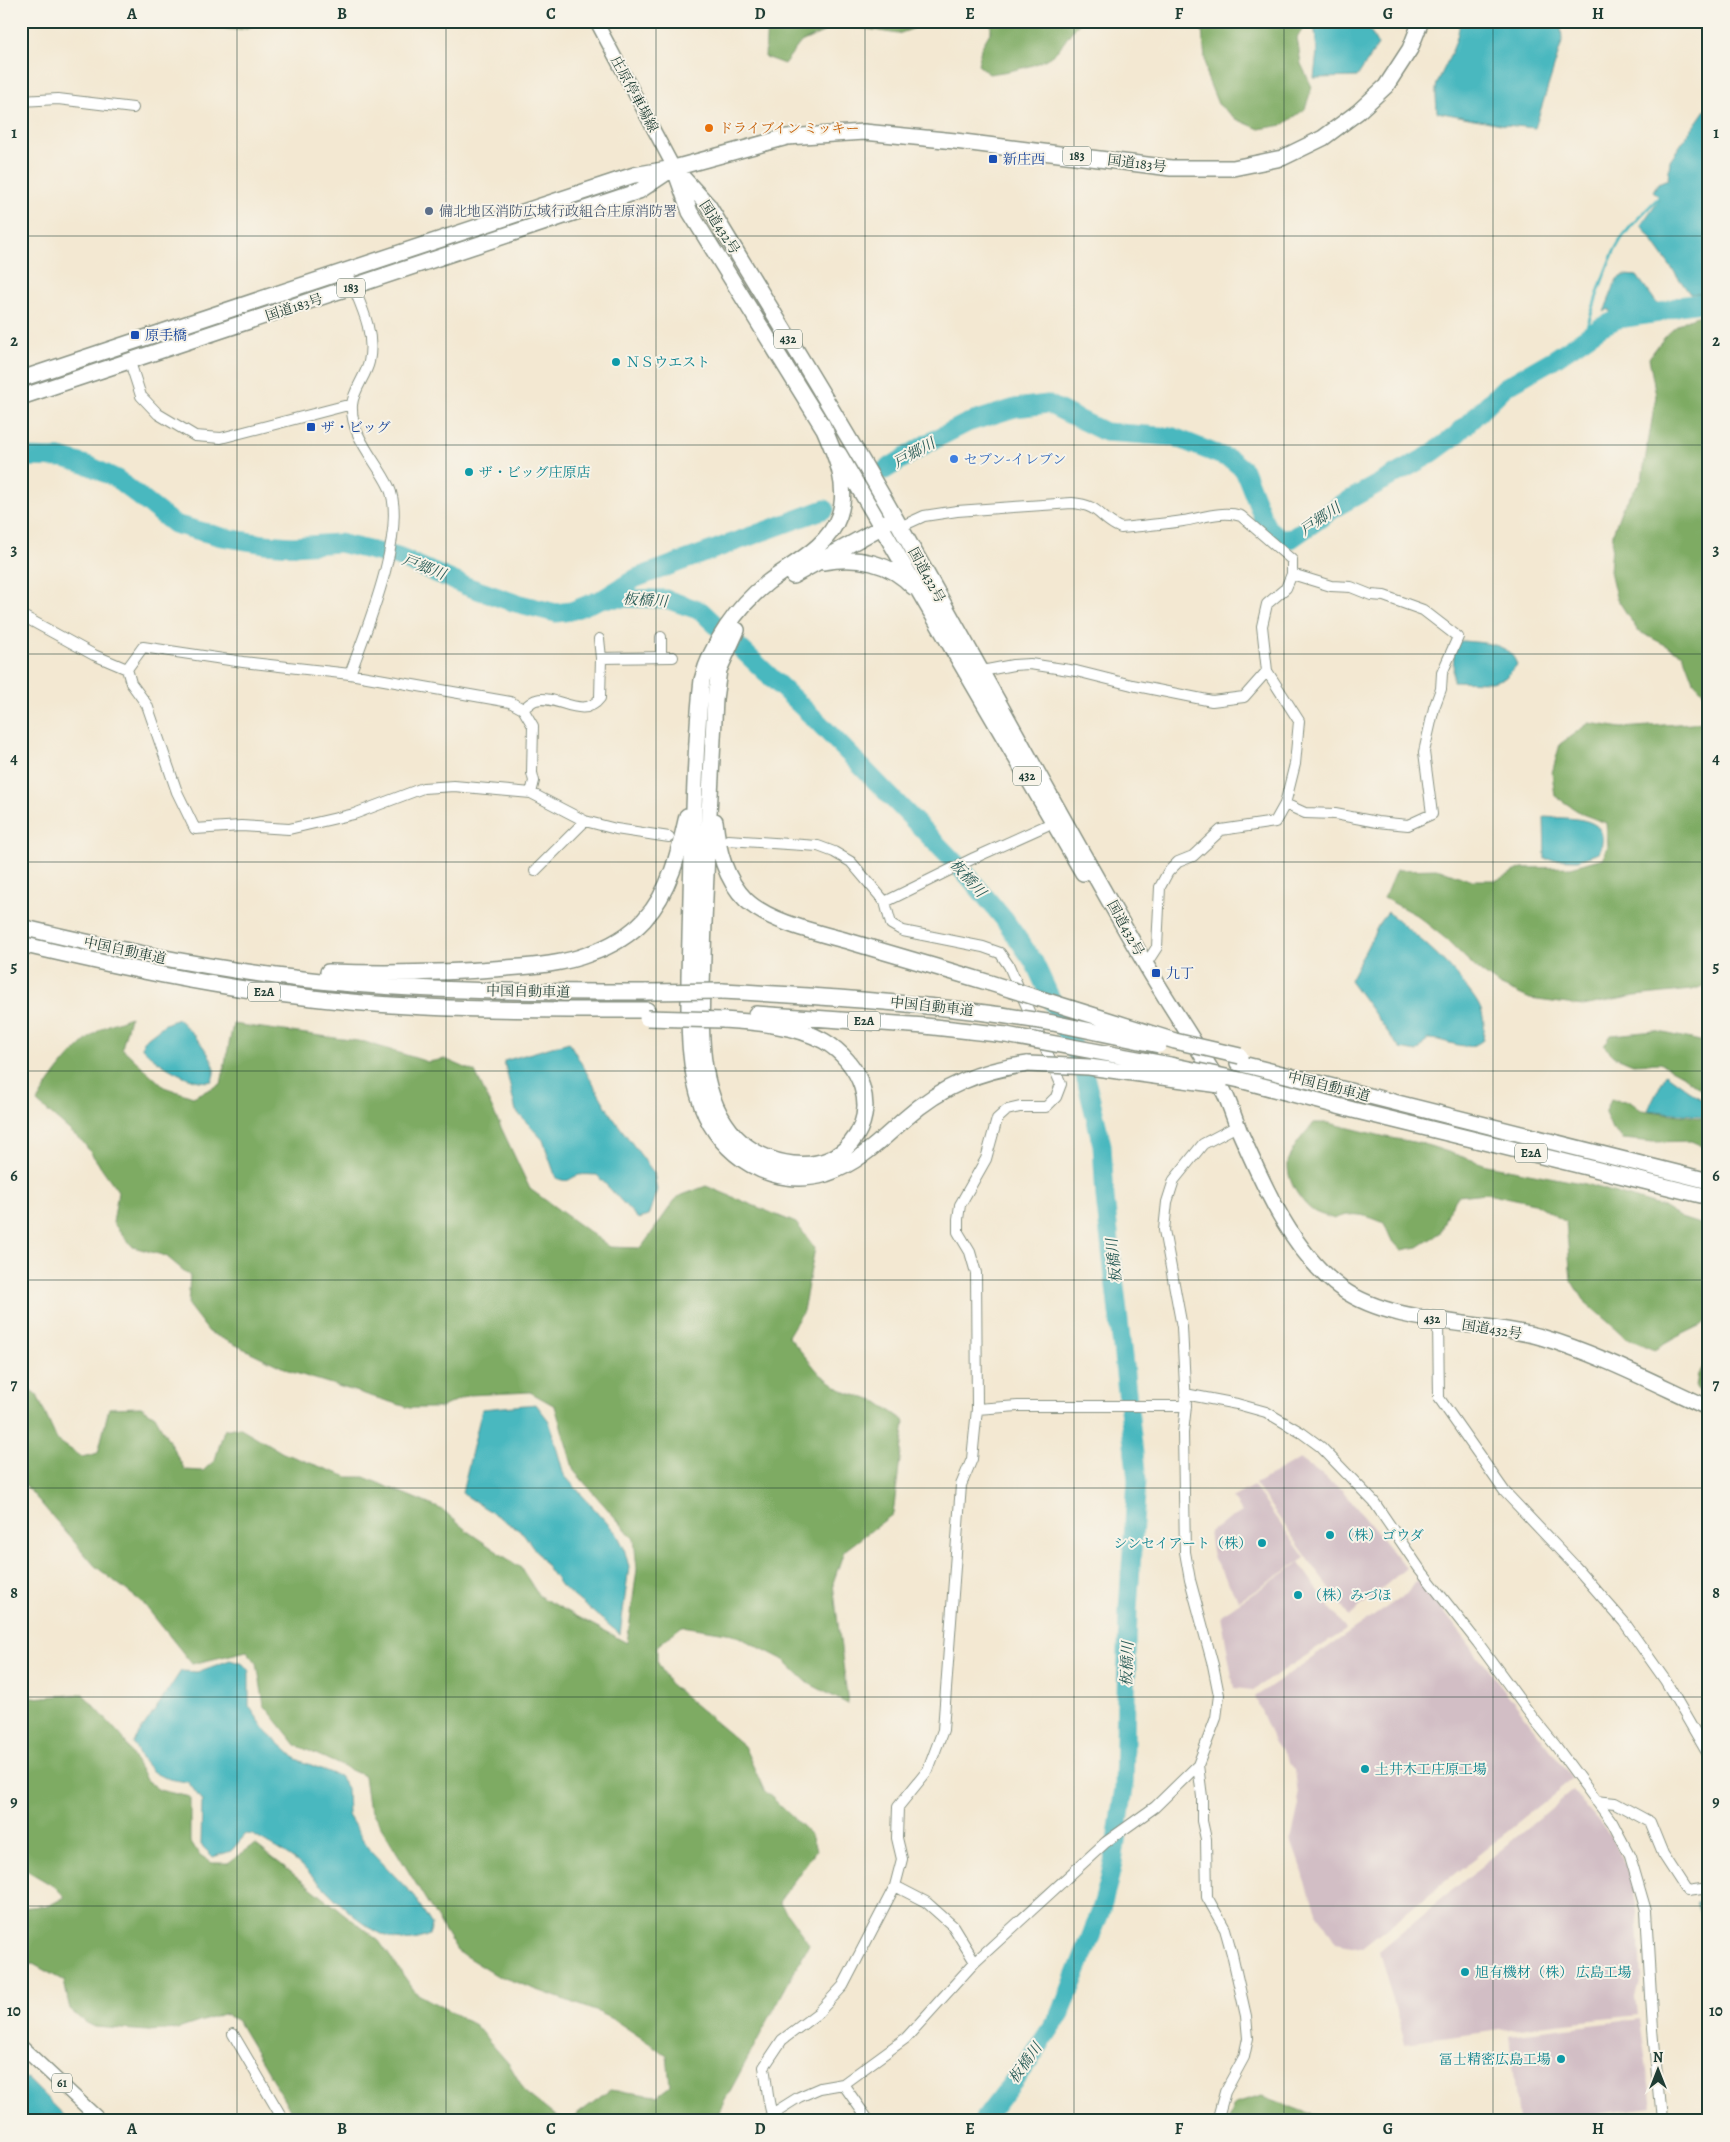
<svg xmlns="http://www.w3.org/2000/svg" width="1730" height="2142" font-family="Alegreya,'Noto Serif JP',serif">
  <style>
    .industrial { fill: #d2bec5 }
    .forest { fill: #7eab63; stroke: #4e744c }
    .water { fill: #48b8bf; stroke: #347a7a }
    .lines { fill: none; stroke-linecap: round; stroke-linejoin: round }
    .stream { stroke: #48b8bf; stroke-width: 3 }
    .river { stroke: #48b8bf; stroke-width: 19 }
    .minor-casing { stroke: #899283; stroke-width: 12 }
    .major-casing { stroke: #899283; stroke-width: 15 }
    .highway-casing { stroke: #899283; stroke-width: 18 }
    .minor { stroke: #fff; stroke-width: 10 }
    .major { stroke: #fff; stroke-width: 12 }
    .highway { stroke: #fff; stroke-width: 15 }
    .highway-bridge-casing { stroke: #899283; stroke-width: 18; stroke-linecap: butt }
    .highway-bridge { stroke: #fff; stroke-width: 15 }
    .grid { fill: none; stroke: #1f3d34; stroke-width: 1; stroke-opacity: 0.55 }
    .food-dot { fill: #e8710a; stroke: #f7f3e8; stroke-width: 2 }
    .transit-dot { fill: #1a4fb4; stroke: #f7f3e8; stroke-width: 2 }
    .service-dot { fill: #5c6f8a; stroke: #f7f3e8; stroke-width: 2 }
    .culture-dot { fill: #0f9aa8; stroke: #f7f3e8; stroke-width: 2 }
    .shop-dot { fill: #3f7fe0; stroke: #f7f3e8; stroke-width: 2 }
    .labels { text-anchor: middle; stroke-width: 4; stroke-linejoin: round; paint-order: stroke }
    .shield { fill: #f7f3e8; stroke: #60746a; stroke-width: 1 }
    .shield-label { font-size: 12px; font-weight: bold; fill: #1f3d34 }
    .street-label { font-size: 14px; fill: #1f3d34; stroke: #f7f3e8 }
    .food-label { font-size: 14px; fill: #c56008; stroke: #f7f3e8; text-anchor: start }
    .transit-label { font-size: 14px; fill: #164399; stroke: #f7f3e8; text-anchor: start }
    .service-label { font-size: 14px; fill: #4e5e75; stroke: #f7f3e8; text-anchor: start }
    .culture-label { font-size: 14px; fill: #0d838f; stroke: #f7f3e8; text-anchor: start }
    .shop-label { font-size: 14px; fill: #366cbe; stroke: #f7f3e8; text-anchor: start }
    .water-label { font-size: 15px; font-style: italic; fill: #295c57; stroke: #f7f3e8 }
    .neatline { fill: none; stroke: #1f3d34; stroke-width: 2 }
    .grid-label { font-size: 16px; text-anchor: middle; font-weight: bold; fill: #1f3d34 }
  </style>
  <rect width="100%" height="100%" fill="#f7f3e8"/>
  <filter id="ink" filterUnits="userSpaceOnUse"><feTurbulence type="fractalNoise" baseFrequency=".02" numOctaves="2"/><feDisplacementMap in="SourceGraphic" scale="10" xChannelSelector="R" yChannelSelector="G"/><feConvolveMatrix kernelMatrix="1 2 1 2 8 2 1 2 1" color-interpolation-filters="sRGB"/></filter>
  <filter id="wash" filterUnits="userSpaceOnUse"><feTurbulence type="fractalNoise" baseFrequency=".0096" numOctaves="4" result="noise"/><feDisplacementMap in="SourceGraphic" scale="20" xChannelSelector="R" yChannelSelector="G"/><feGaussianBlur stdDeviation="1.12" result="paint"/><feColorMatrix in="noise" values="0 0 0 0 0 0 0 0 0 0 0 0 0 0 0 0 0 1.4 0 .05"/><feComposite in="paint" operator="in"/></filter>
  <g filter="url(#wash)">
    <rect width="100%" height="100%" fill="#f3e8d2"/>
    <!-- industrial -->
    <path class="industrial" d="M1300,1459L1342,1490L1406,1568L1349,1616L1255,1484Z
      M1253,1486L1305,1558L1239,1601L1213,1557L1209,1532L1242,1512L1232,1498Z
      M1299,1563L1346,1630L1253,1690L1234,1688L1221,1615Z
      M1418,1578L1573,1779L1362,1948L1336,1943L1316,1911L1291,1840L1299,1804L1295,1770L1275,1743L1255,1697L1409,1592Z
      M1572,1791L1612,1838L1630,1874L1638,1923L1641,1978L1636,1996L1638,2015L1501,2030L1405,2043L1379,1951Z
      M1640,2019L1652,2107L1537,2121H1518L1509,2035Z
      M1654,2114V2121H1578Z"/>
    <!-- forest -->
    <path class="forest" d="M151,21H273L238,30Z
      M767,21H934L898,34L862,28L834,27L801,42L784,64L765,57Z
      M991,21H1083C1071,29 1067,40 1058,50C1042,67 1010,71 989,74L978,65L981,48L991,31Z
      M1201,21H1309L1297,37L1301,64L1312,87L1305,109L1283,125L1259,129L1236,119L1218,104L1207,77Z
      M1709,314V698L1693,681L1683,654L1638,631L1616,597L1610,571L1613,533L1622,508L1642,479L1656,396L1649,358C1665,335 1679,317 1709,314Z
      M1709,712V984L1692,990L1635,996L1583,1006L1530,999L1499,985L1476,968L1446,939L1416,915L1384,898L1396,870L1440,869L1469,880H1497L1522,868L1571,867L1603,858L1608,846L1606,823L1582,814L1555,796L1552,773L1560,744L1589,723L1622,728L1705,722Z
      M130,1017L122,1048L164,1087L193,1097L221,1084L233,1024L365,1042L428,1062L445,1059L475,1072L530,1189L610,1247L641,1248L677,1197L706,1186L796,1223L815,1248L803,1311L788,1336L820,1374L845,1392L878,1402L905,1421L893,1514L844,1551L833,1583L848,1704L808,1683L784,1660L733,1634L682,1626L657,1646V1661L669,1683L744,1746L764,1790L811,1835L816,1850L779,1902L809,1944L714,2121H297L237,2020L223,2014L178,2029L148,2031L95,2027L83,2021L70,2010L64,1981L33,1964L21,1966V1908L50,1905L65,1897L55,1887L21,1867V1693L32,1698L83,1694L123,1738L146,1780L159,1790L190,1797V1842L200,1855L212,1863H228L255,1844L379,1941L416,1993L475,2025L509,2064L526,2093L555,2116L571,2119L610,2090L657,2096L670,2086L667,2055L613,2019L598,2012L496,1975L457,1951L368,1805L364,1776L296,1745L264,1705L257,1663L247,1651L192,1664L143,1603L95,1566L21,1480V1383L37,1395L57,1440L82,1457L98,1453L109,1408L141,1407L155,1416L185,1470L203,1471L215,1460L224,1430L239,1427L283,1453L348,1477H364L443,1510L467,1531L521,1568L539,1596L627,1643L637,1569L634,1539L574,1471L555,1406L530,1392L469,1395L440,1408H410L292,1372L209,1332L188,1305L190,1276L166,1256L133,1247L113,1223L118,1191L83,1142L37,1102C53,1075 74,1047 101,1029C109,1024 121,1021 130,1017Z
      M1655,1031L1709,1043V1096L1682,1075L1660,1063L1633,1064L1614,1056L1604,1046L1611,1035Z
      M1611,1100L1629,1101L1641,1110L1709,1119V1149L1691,1141L1653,1142L1623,1139L1612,1129L1605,1113Z
      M1314,1123H1329L1386,1137L1424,1144L1487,1165L1586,1184L1663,1207L1681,1218L1709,1227V1318L1702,1325L1677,1337L1654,1350L1625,1337L1583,1300L1571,1280L1566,1222L1534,1203L1487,1193L1458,1196L1447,1213L1440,1233L1418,1247L1401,1250L1391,1239L1384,1223C1366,1215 1353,1211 1334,1219C1327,1216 1317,1214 1312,1210C1298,1199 1284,1176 1289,1158C1294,1145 1305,1133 1314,1123Z
      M1709,1359V1400L1696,1388L1698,1374Z
      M1262,2096L1307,2113L1339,2120L1363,2121H1228L1235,2104Z"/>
    <!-- water -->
    <path class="water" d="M1314,21H1365L1378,45L1357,77L1314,78L1317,52Z
      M1460,21H1561L1562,42L1535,128L1506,125L1437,112C1437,103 1434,89 1438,81C1447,62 1458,43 1460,21Z
      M1705,110L1709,112V293L1690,294L1641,225L1660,198L1653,191L1658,183L1668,179L1670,160Z
      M1624,275L1637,276L1659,306L1624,311L1607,318L1611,314L1609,309L1604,312L1617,279Z
      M1463,641C1483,643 1510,642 1517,665L1505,678L1492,682L1453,681L1454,642Z
      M1544,817C1569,819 1615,814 1599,853L1578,860L1545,859Z
      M1388,912C1416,936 1444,957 1466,987C1473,996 1481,1005 1483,1017C1485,1024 1484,1032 1483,1040C1467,1054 1448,1039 1428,1039L1417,1052L1400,1049L1350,980L1381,920Z
      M178,1019C188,1028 214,1055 214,1069C215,1072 213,1077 212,1081C193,1086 156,1063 142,1048L143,1041L165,1024Z
      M569,1042L611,1115L654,1173L657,1190L648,1216L638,1219L597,1175C591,1175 585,1174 579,1175C568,1178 571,1184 556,1178L543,1140L516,1111L504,1061Z
      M1666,1074L1709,1105V1117L1648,1110Z
      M536,1404L549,1421L564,1475L617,1534L624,1548L629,1567L620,1634L561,1586L523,1533L462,1493L482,1409Z
      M230,1660L243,1664L249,1671V1706L266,1731L296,1759L339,1776L347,1788L348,1815L368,1848L414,1896L432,1925L429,1935C378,1961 328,1885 293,1859C281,1850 266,1843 253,1835L246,1834L231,1851L213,1857L201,1845L202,1801L188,1782C155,1778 147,1772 133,1743L181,1671L197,1672Z
      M1709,1902V1938L1697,1903Z
      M27,2078L70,2121H21V2084Z"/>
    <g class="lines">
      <!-- stream -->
      <path class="stream" d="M1583,339C1594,308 1603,269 1620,241C1630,224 1647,210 1661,195"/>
      <!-- river -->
      <path class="river" d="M21,457L64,458L90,466L117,479L174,524L222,537L264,544L293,546L339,543L398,557L466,586L512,602L556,613L571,611L604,598L636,578L825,509
        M885,470L926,444L967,423L1015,408L1048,404L1105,432L1174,437L1232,460L1244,470L1267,528L1279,537L1291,539L1338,506L1428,456L1454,437L1505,387L1554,359L1601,327L1618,319L1659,313L1679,306L1709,302
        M604,598L666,599L701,611L817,721L968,876L1004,919L1034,962L1083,1068L1088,1088L1102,1145L1105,1198L1137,1480L1128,1609L1124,1788L1113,1862L1108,1885L1100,1913L1061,2013L1033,2055L983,2121"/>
    </g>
  </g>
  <g filter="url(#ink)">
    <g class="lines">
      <defs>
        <path id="minor" d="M21,101L58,99L133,108
          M347,271C358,301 376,329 369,362C366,376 353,390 352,405C350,436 377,461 389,487C408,529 366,631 350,674
          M130,362L141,396L158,414L195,436L221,438L352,404
          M900,527L924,516L957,511L1072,503C1101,505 1099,519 1121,528C1141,526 1162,524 1183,521C1202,518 1222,510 1241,516L1292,560V574L1286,588L1267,604L1262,626L1267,671L1299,721L1295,764L1285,804L1275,822L1221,830L1193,856L1178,862L1168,872L1160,887L1157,947L1146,964
          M21,615L94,655L127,669
          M661,637V657
          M599,639L601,658
          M127,669L131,683L147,705L177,792L195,829L241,826L289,829L354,814L423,788L454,786L531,793L585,821L616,829L669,837
          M127,669L143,647L243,662L350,674L510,702L523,709L533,726L532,773L534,781L531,793
          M982,671L1013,665L1030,664L1076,671L1132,685L1212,701L1244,697L1267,671
          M523,709C527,706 532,701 536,700C557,694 583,721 600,698L601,658L673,657
          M1285,804L1305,813L1335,814L1377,822L1408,825L1432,814L1424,752L1434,708L1441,689L1442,673L1458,637L1423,610L1384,596L1371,595L1351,587L1331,586L1292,574
          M728,840L818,846L834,852L851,862L885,902L891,924L903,931L983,947L1000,953L1009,966L1061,1084L1056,1097L1046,1107H1020L1007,1110L997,1119L986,1159L960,1205L958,1219V1232L970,1252L976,1273L977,1409L972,1459L961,1485L943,1730L928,1770L898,1807L897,1838L902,1859L895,1886L843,1986L818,2013L782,2040L764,2067C767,2083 767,2099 772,2114
          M535,871L585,821
          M885,902L974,858L1054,822
          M1438,1321L1439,1398L1505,1492L1574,1565L1624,1622L1665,1680L1709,1756
          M1185,1394L1237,1404L1266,1412L1302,1433L1321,1447L1374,1502L1419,1568L1478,1643L1533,1718L1555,1745L1612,1822L1630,1856L1646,1911L1653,2030L1661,2121
          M977,1409L1018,1406H1186
          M1198,1765L1202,1797V1821L1206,1839L1207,1897L1225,1929L1232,1954L1246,2016L1248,2038L1244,2057L1225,2092L1217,2121
          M1596,1801L1615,1803L1650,1822L1663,1854L1687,1891L1709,1888
          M895,1886L926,1902L953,1926L975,1962
          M233,2034L284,2121
          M843,2084L869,2121
          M766,2121L772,2114L799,2097L820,2088L843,2084L906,2038L975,1962L1106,1842L1155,1807L1198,1765L1216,1718L1219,1695L1213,1665L1190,1580L1185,1552L1183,1433L1186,1406L1182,1327L1164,1230L1167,1202L1174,1180L1203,1144L1237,1126"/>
        <path id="major" d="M596,21L674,168
          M21,2046L101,2121"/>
        <path id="highway" d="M674,168L708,205C773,313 841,421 903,532C985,676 1063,822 1146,965C1171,1008 1200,1049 1224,1092C1230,1104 1234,1118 1239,1130C1263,1184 1292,1253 1342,1289C1395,1326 1479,1320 1541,1337C1599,1354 1654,1383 1709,1408
          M676,173L690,212L826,432
          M21,379L634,175L674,168L787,137L864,132L955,141L1171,168H1233L1282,158L1323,138L1358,112L1386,86L1410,49L1421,21
          M21,397L639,191L669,171
          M822,424C834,452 850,485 839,516C828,548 791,564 767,583C737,607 711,644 702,680C695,739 695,798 692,857C691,897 690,936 689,976C689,1020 687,1064 702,1106C720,1156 773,1190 826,1174C859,1163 881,1140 906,1118C942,1086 981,1070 1028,1064
          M839,454L1083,873
          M824,562C856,556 890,562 913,587
          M793,576L883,526L889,520
          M715,821C718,850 725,879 746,900C770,923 820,933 851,942C898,956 944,969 990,983
          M21,927C117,950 213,970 311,980C423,992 535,992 647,992
          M21,944C115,966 208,986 304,997C417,1011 533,1010 647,1010
          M328,972C388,974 447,973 507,968C534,966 564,964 589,954C609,947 629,936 644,920C670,892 679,852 687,816
          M722,991C816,996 908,1002 1001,1015
          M756,1014L925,1026L1006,1035
          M723,1020C754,1022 796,1025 824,1041C860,1062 880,1108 851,1143C821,1178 764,1166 736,1137C718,1118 709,1093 705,1068C699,1032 702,993 703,956C705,870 711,785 715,699L719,670L737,630
          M1238,1063L1709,1181
          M1240,1080L1353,1110L1709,1197"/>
      </defs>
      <!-- minor casing -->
      <use href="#minor" class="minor-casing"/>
      <!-- major casing -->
      <use href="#major" class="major-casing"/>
      <!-- highway casing -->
      <use href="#highway" class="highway-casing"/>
      <!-- minor -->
      <use href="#minor" class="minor"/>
      <!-- major -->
      <use href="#major" class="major"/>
      <!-- highway -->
      <use href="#highway" class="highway"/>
      <defs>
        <path id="highway-bridge" d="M990,983L1175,1041L1240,1056
          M647,992L722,991
          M1001,1015L1053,1023L1159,1045
          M647,1018L723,1020
          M1006,1035L1170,1065L1240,1080
          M1028,1064L1089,1067L1220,1085"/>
      </defs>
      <!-- highway-bridge casing -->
      <use href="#highway-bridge" class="highway-bridge-casing"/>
      <!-- highway-bridge -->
      <use href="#highway-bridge" class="highway-bridge"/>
    </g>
  </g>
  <!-- grid -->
  <path class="grid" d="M237,21V2121M446,21V2121M656,21V2121M865,21V2121M1074,21V2121M1284,21V2121M1493,21V2121M21,236H1709M21,445H1709M21,654H1709M21,862H1709M21,1071H1709M21,1280H1709M21,1488H1709M21,1697H1709M21,1906H1709"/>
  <!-- markers -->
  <circle class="food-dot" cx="709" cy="128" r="5"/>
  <g class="transit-dot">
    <rect x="988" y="154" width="10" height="10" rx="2.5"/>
    <rect x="130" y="330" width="10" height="10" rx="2.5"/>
    <rect x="306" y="422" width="10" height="10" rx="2.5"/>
    <rect x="1151" y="968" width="10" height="10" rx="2.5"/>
  </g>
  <circle class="service-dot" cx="429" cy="211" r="5"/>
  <g class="culture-dot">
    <circle cx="616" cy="362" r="5"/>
    <circle cx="469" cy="472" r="5"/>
    <circle cx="1330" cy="1535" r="5"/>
    <circle cx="1262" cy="1543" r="5"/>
    <circle cx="1298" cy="1595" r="5"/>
    <circle cx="1365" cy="1769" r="5"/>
    <circle cx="1465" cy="1972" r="5"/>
    <circle cx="1561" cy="2059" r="5"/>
  </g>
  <circle class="shop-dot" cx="954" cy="459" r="5"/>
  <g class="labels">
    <!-- shield labels -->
    <g class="shield">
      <rect x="1063" y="146.5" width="28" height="19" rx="4"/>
      <rect x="337" y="278.5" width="28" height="19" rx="4"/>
      <rect x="774" y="329.5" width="28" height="19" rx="4"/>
      <rect x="1013" y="766.5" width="28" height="19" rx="4"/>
      <rect x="248" y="982.5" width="32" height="19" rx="4"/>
      <rect x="848" y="1011.5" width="32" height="19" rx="4"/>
      <rect x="1515" y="1143.5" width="32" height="19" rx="4"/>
      <rect x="1418" y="1309.5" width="28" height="19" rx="4"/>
      <rect x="52" y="2073.5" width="20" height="19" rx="4"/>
    </g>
    <g class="shield-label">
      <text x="1077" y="160">183</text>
      <text x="351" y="292">183</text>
      <text x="788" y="343">432</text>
      <text x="1027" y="780">432</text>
      <text x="264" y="996">E2A</text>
      <text x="864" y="1025">E2A</text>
      <text x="1531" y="1157">E2A</text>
      <text x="1432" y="1323">432</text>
      <text x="62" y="2087">61</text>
    </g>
    <!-- street labels -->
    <g class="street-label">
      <text transform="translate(635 94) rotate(62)" y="5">庄原停車場線</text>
      <text transform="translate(1137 163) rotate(7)" y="5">国道183号</text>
      <text transform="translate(720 227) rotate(57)" y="5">国道432号</text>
      <text transform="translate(294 307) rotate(-18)" y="5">国道183号</text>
      <text transform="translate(927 575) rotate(61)" y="5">国道432号</text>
      <text transform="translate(1126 928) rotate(61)" y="5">国道432号</text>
      <text transform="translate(125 950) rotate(12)" y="5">中国自動車道</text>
      <text transform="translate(528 991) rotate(1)" y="5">中国自動車道</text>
      <text transform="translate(932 1006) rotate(6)" y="5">中国自動車道</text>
      <text transform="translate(1329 1086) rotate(14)" y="5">中国自動車道</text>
      <text transform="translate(1492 1329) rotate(9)" y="5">国道432号</text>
    </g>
    <!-- food labels -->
    <g class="food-label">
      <text x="719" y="133">ドライブイン ミッキー</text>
    </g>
    <!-- transit labels -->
    <g class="transit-label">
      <text x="1003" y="164">新庄西</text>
      <text x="145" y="340">原手橋</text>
      <text x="321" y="432">ザ・ビッグ</text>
      <text x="1166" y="978">九丁</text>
    </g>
    <!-- service labels -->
    <g class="service-label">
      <text x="439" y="216">備北地区消防広域行政組合庄原消防署</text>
    </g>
    <!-- culture labels -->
    <g class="culture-label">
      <text x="626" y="367">ＮＳウエスト</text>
      <text x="479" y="477">ザ・ビッグ庄原店</text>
      <text x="1340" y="1540">（株）ゴウダ</text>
      <text x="1252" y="1548" text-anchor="end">シンセイアート（株）</text>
      <text x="1308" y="1600">（株）みづほ</text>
      <text x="1375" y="1774">土井木工庄原工場</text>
      <text x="1475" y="1977">旭有機材（株） 広島工場</text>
      <text x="1551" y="2064" text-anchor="end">冨士精密広島工場</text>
    </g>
    <!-- shop labels -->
    <g class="shop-label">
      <text x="964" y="464">セブン-イレブン</text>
    </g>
    <!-- water labels -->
    <g class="water-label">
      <text transform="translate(914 453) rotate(-29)" y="5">戸郷川</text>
      <text transform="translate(1320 519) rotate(-34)" y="5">戸郷川</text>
      <text transform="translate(424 567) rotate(21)" y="5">戸郷川</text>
      <text transform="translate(645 600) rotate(4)" y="5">板橋川</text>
      <text transform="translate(968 878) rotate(48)" y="5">板橋川</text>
      <text transform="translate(1114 1261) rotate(-96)" y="5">板橋川</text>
      <text transform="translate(1127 1664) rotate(-88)" y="5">板橋川</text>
      <text transform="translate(1025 2063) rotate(-54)" y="5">板橋川</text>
    </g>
  </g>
  <!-- margin -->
  <rect width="1730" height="2142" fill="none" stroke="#f7f3e8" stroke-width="55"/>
  <!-- north arrow -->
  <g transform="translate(1658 2070)" stroke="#f7f3e8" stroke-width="4" paint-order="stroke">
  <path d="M0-4L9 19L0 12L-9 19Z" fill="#1f3d34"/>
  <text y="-8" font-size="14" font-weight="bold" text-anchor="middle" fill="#1f3d34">N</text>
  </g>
  <rect x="28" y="28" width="1674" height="2086" class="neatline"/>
  <g class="grid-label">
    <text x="132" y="19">A</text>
    <text x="342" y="19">B</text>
    <text x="551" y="19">C</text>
    <text x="760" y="19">D</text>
    <text x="970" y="19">E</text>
    <text x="1179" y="19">F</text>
    <text x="1388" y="19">G</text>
    <text x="1598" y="19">H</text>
    <text x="14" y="138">1</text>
    <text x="1716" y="138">1</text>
    <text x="14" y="346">2</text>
    <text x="1716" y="346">2</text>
    <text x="14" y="555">3</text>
    <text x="1716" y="555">3</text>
    <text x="14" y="764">4</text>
    <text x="1716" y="764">4</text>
    <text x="14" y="972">5</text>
    <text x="1716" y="972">5</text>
    <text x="14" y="1181">6</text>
    <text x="1716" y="1181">6</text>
    <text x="14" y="1390">7</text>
    <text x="1716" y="1390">7</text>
    <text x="14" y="1598">8</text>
    <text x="1716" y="1598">8</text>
    <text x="14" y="1807">9</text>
    <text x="1716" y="1807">9</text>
    <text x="14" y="2016">10</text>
    <text x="1716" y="2016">10</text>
    <text x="132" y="2134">A</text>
    <text x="342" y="2134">B</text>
    <text x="551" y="2134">C</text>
    <text x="760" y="2134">D</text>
    <text x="970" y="2134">E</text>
    <text x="1179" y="2134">F</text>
    <text x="1388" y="2134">G</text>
    <text x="1598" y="2134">H</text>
  </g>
</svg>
